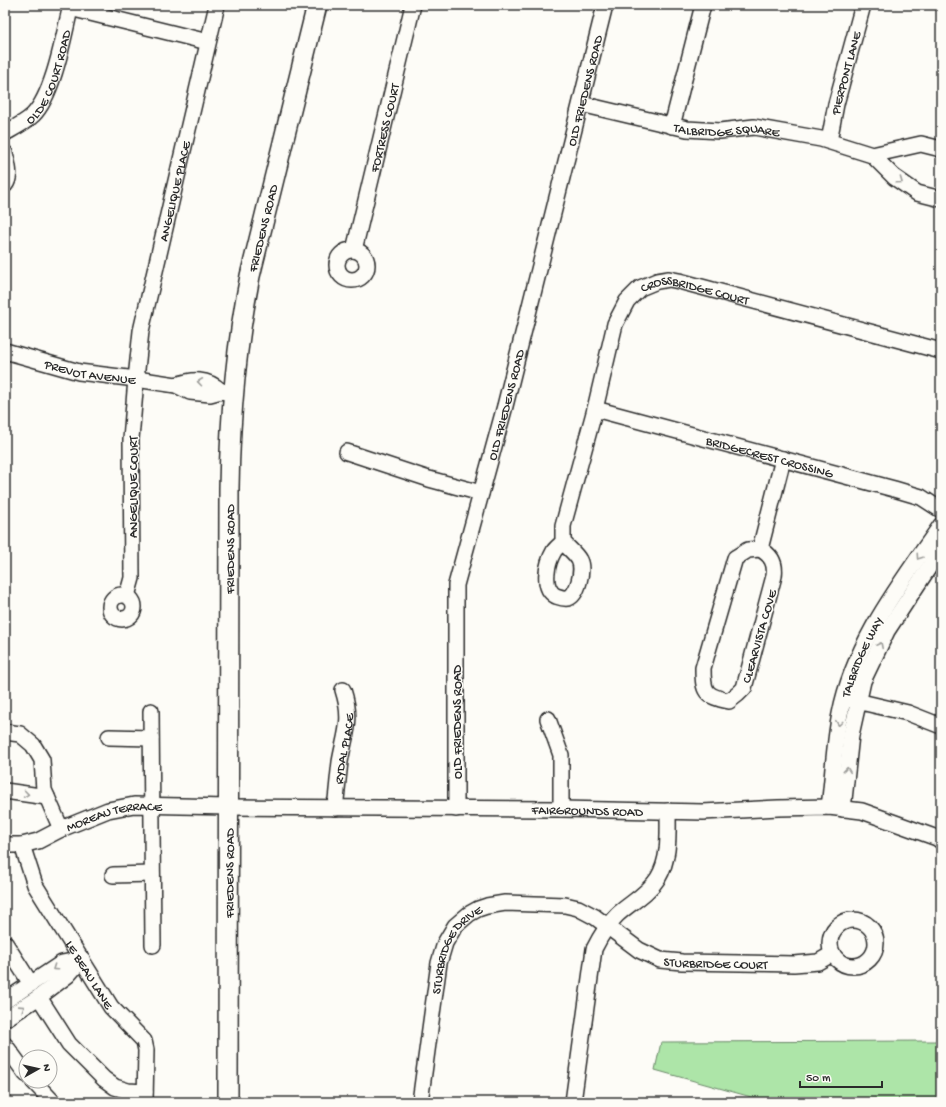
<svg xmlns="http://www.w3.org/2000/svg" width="946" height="1107" font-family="'Gochi Hand',sans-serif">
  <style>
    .green { fill: #ade5a8; stroke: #6c886a }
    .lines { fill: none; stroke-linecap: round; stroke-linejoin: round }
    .minor-casing { stroke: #2b2b2b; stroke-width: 18 }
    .major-casing { stroke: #2b2b2b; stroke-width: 22 }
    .minor { stroke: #fdfcf7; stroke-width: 15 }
    .major { stroke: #fdfcf7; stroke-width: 19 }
    .oneway { stroke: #9e9e9b }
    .labels { text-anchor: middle; stroke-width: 3; stroke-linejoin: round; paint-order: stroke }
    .street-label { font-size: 13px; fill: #2b2b2b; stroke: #fdfcf7 }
  </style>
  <rect width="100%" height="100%" fill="#fdfcf7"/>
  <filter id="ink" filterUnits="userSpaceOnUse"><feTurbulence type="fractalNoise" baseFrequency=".025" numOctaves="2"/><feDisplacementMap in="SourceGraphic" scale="8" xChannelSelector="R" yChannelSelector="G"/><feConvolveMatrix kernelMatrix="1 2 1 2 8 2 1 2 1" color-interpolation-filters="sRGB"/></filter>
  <g filter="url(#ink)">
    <!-- green -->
    <path class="green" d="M941,992V1102H769L655,1070L661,1042L936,1041Z"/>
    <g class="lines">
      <defs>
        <g id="minor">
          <path d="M70,8L208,42"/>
          <path id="s1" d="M581,104L687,129L720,131L754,127L821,139L872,155L894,177L917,193L941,199"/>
          <path d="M672,126L703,5"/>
          <path id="s2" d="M5,133C14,128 26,122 33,115C54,94 64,34 71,5"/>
          <path id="s3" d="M829,141L836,104L863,5"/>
          <path d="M5,153C7,163 12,176 5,185"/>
          <path d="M872,155L921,144L941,149"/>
          <circle cx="352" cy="265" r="15"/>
          <path id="s4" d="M354,250L413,5"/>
          <path id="s5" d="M5,351L79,372L136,379L176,385L190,392L210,394L221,391L233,393"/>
          <path d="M176,385C193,379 207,378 221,391"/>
          <path id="s6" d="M595,409L894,489L921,497L941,510"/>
          <path d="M347,452L429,479L481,493"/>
          <path id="s7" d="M563,542C568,548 576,554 579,560C584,569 578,595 568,598C564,599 559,597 556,596C541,588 547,563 554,551C556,548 560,545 563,542V526L595,409L615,324L627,301L640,288L657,281L669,279L679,281L941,351"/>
          <path d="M760,549C771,555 776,563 774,576L744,688L738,694L729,701C705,696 703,692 703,668L735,558L748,550Z"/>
          <path d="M760,549L783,459"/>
          <circle cx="122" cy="607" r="12"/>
          <path id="s8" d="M127,596L132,578L131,439L136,379L141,331L217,5"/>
          <path d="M848,699L908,713L941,726"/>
          <path d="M151,711L153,945"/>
          <path d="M548,719L561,755V809"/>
          <path d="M5,732L20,734L33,745L42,760L44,790L61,829"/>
          <path d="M109,737L151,738"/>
          <path d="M5,791L47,797"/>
          <path id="s9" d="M829,807C833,777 834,743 840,714C854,642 901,583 941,525"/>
          <path id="s10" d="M335,808C337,793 338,778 340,762C345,733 353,721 343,690"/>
          <path id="s11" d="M456,809V585L505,406L605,5"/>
          <path d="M843,809L851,735L863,681L887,631L941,549"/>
          <path id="s12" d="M5,845H22L38,841L61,829L108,810L134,805L228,807L561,809L703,812L778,808L829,807L862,811L937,838L941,841"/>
          <path id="s13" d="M22,845L35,885L111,1007L144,1041L146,1050L145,1102"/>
          <path d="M113,875L152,874"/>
          <circle cx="853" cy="943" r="23"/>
          <path d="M5,943L31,984"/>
          <path d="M39,997L69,1044L104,1079L115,1087L128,1091L145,1092"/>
          <path d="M5,1001L62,963L82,959"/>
          <path d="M5,1019L39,997L68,975L82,959"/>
          <path d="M5,1045L26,1074"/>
          <path d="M33,1081L53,1102"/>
          <path id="s14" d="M420,1102L439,963L445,943L455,926L469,914L478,909L487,906L505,903L565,905L578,908L595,917L639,950L660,960L682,962L794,964L818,962L832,954"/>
          <path d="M573,1102L594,949C600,937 607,925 617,915C630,903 648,894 658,878C670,858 668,834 668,811"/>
        </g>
        <g id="major">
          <path id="s15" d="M228,1102L229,488C230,417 236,346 250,276L317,5"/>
        </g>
      </defs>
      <!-- minor casing -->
      <use href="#minor" class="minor-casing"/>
      <!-- major casing -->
      <use href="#major" class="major-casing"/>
      <!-- minor -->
      <use href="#minor" class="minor"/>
      <!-- major -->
      <use href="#major" class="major"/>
    </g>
    <!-- one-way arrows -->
    <defs><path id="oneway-chevron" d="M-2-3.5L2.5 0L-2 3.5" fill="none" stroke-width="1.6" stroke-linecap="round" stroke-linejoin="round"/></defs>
    <g class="oneway">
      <use href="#oneway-chevron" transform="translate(900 181) rotate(35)"/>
      <use href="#oneway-chevron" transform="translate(200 382) rotate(-172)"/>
      <use href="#oneway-chevron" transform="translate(919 557) rotate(124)"/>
      <use href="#oneway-chevron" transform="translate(880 645) rotate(-63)"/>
      <use href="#oneway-chevron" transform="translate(839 723) rotate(97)"/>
      <use href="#oneway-chevron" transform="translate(847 770) rotate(-84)"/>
      <use href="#oneway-chevron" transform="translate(26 794) rotate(8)"/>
      <use href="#oneway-chevron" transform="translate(55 968) rotate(146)"/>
      <use href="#oneway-chevron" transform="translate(22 1008) rotate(-33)"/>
    </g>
  </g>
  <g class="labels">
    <!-- street labels -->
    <g class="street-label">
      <text dy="5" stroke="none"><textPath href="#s2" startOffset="75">OLDE COURT ROAD</textPath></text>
      <text dy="5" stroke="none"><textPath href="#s3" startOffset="70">PIERPONT LANE</textPath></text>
      <text dy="5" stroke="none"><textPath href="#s11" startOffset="735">OLD FRIEDENS ROAD</textPath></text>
      <text dy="5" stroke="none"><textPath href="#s4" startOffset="126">FORTRESS COURT</textPath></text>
      <text dy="5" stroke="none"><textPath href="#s1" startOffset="149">TALBRIDGE SQUARE</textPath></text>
      <text dy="5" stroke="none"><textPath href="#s8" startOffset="410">ANGELIQUE PLACE</textPath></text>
      <text dy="5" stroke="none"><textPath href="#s15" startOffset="877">FRIEDENS ROAD</textPath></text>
      <text dy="5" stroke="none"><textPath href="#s7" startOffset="467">CROSSBRIDGE COURT</textPath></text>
      <text dy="5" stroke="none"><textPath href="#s5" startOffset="88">PREVOT AVENUE</textPath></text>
      <text dy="5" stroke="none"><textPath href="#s11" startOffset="411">OLD FRIEDENS ROAD</textPath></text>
      <text dy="5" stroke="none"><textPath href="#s6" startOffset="181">BRIDGECREST CROSSING</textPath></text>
      <text transform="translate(132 487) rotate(-90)" y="5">ANGELIQUE COURT</text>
      <text dy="5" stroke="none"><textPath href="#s15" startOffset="553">FRIEDENS ROAD</textPath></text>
      <text transform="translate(758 636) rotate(-74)" y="5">CLEARVISTA COVE</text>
      <text dy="5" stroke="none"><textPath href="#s9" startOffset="155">TALBRIDGE WAY</textPath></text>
      <text transform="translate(456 722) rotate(-90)" y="5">OLD FRIEDENS ROAD</text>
      <text dy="5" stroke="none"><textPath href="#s10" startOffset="60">RYDAL PLACE</textPath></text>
      <text dy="5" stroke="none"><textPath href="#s12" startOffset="590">FAIRGROUNDS ROAD</textPath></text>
      <text dy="5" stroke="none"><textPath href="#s12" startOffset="115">MOREAU TERRACE</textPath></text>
      <text dy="5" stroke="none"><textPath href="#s15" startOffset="229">FRIEDENS ROAD</textPath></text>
      <text dy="5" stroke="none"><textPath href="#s14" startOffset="161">STURBRIDGE DRIVE</textPath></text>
      <text dy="5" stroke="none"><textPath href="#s14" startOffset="464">STURBRIDGE COURT</textPath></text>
      <text dy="5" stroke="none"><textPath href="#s13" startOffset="147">LE BEAU LANE</textPath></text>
    </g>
  </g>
  <!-- margin -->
  <rect width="946" height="1107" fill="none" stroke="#fdfcf7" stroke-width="20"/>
  <rect x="10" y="10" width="926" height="1087" fill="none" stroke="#2b2b2b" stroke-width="1.5" filter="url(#ink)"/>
  <!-- north arrow -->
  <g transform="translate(38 1069) rotate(82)"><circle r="19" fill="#fdfcf7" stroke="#a9a8a5"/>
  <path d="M0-3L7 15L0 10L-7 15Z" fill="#2b2b2b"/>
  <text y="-6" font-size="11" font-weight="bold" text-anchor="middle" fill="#2b2b2b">N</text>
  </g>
  <!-- scale -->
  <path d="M800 1081v6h82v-6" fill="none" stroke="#2b2b2b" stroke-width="2"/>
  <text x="806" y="1081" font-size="12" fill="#2b2b2b" stroke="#fdfcf7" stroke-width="3" paint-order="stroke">50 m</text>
</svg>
